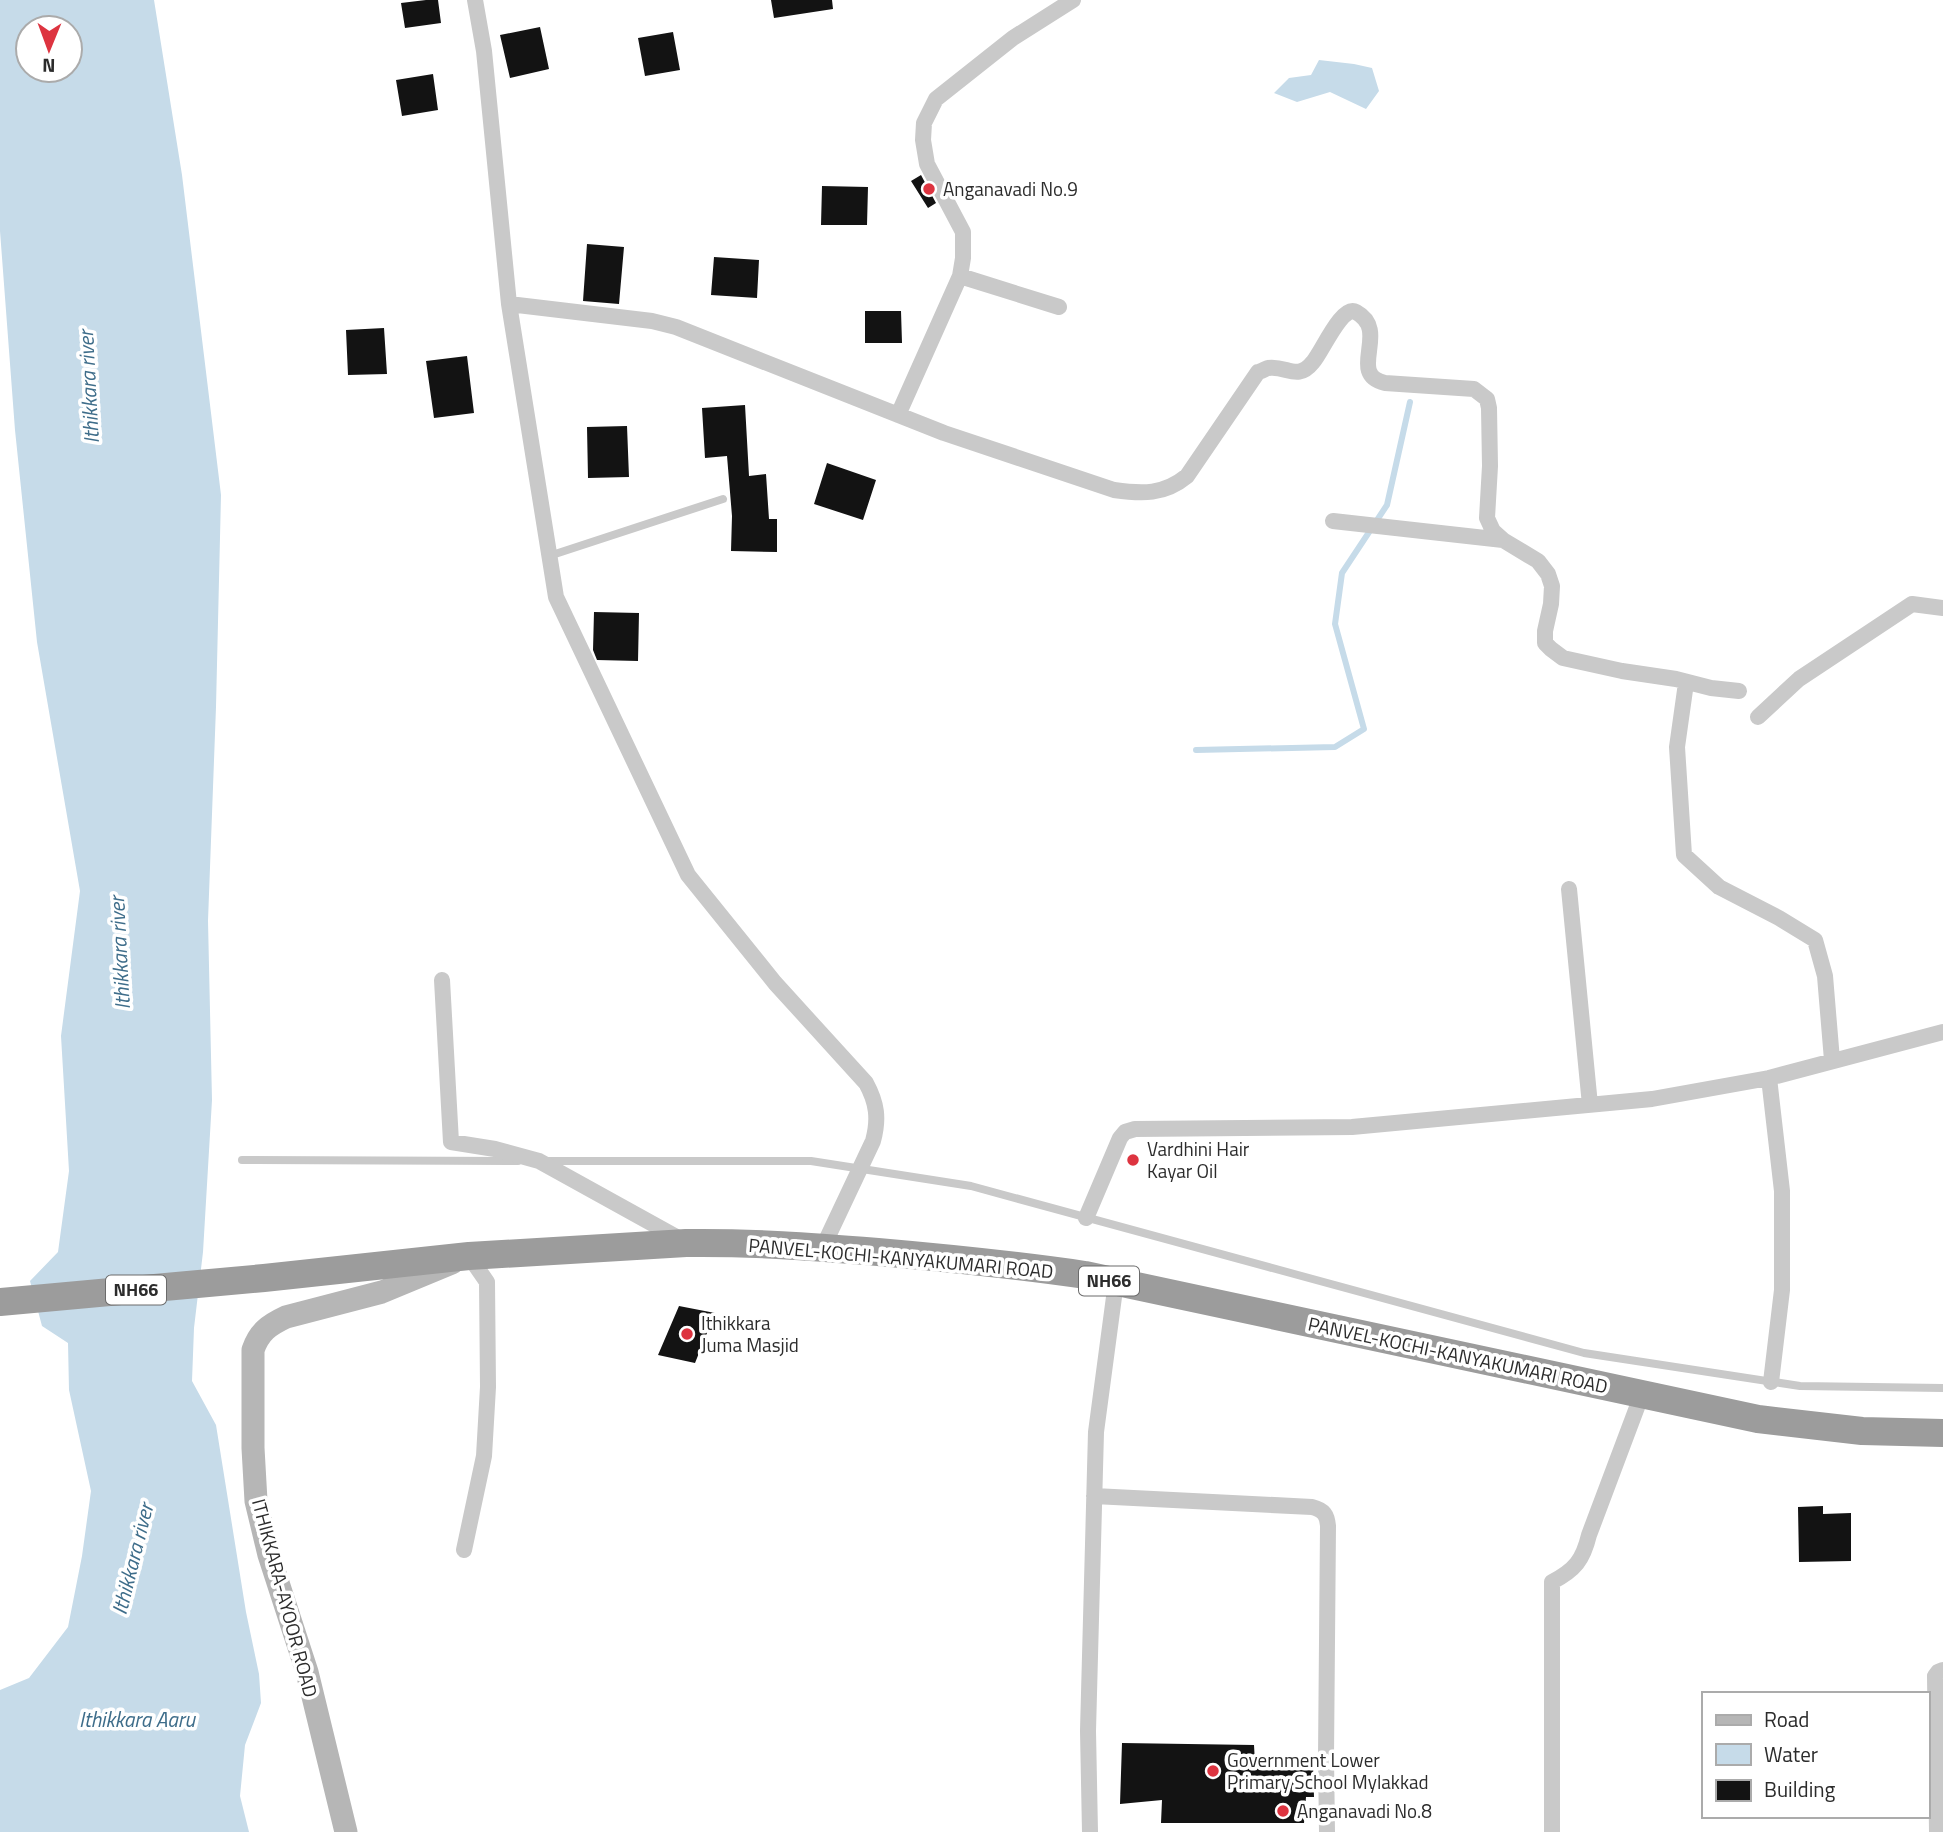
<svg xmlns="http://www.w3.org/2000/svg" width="1943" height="1832" font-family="'Titillium Web',sans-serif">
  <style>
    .water { fill: #c6dbe9; fill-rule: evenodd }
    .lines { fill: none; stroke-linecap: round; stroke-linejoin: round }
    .stream { stroke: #c6dbe9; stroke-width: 6 }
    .building { fill: #131313 }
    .service { stroke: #c9c9c9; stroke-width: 8 }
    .minor { stroke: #c9c9c9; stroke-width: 16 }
    .secondary { stroke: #b6b6b6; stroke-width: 23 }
    .trunk { stroke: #9c9c9c; stroke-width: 28 }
    .poi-dot { fill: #dd3440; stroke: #fff; stroke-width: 2.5 }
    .labels { text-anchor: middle; stroke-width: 7; stroke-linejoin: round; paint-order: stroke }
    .shield { fill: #fff; stroke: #6b6b6b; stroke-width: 2 }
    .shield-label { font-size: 18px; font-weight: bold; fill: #2c2c2c }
    .poi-label { font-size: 19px; fill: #2c2c2c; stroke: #fff; text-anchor: start }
    .street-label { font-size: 19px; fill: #2c2c2c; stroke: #fff }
    .water-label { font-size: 21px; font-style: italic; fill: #3e6d8a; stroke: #fff }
  </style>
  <rect width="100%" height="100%" fill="#fff"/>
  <!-- water -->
  <path class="water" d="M0,0H154L182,175L221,495L216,707L208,921L212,1100L203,1252L194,1328L192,1381L216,1425L246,1612L259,1674L261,1703L245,1745L240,1796L249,1832H0V1690L29,1678L68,1627L82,1556L91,1491L69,1390L68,1343L42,1326L30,1281L58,1252L69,1171L61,1036L80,891L37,642L15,430L0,231ZM28,28H70V70H28Z
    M1319,60L1354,64L1372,68L1379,91L1366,109L1330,92L1297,102L1274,93L1289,78L1311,75Z"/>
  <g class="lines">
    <!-- stream -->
    <path class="stream" d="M1196,750L1335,747L1364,729L1335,624L1342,573L1387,505L1410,402"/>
  </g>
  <!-- building -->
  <path class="building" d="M426,0H438L441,23L405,28L401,3Z
    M771,0H832L833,9L774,18Z
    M540,27L549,69L510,78L500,35Z
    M673,32L680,70L645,76L638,38Z
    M433,74L438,110L402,116L396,80Z
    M921,175L936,203L928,208L911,181Z
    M822,186L868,187L867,225H821Z
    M587,244L624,247L619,304L583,301Z
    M714,257L759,260L757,298L711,295Z
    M865,311H901L902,343H865Z
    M384,328L387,374L348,375L346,330Z
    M467,356L474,413L434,418L426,361Z
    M745,405L749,476L766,474L769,519H777V552L731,551L732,516L727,456L705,458L702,408Z
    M627,426L629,477L588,478L587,427Z
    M827,463L876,480L863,520L814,504Z
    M594,612L639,613L638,661L597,660L593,650Z
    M679,1306L715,1313L695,1363L658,1355Z
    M1823,1506V1514L1851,1513V1561L1799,1562L1798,1507Z
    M1122,1743L1254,1745L1255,1763H1313L1314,1797H1306L1304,1823H1161L1162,1800L1120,1804Z"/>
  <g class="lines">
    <!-- service -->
    <path class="service" d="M549,556L723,499
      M242,1160L518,1161
      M545,1161H811L971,1186L1584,1353L1800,1386L1943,1388"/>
    <!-- minor -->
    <path class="minor" d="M475,0L484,51L509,304L556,597L688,875L775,983L866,1083C877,1103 879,1119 873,1141L823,1247
      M960,276L1059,307
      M509,304L652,321L676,327L944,433L1114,490C1142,494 1164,495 1187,476L1258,372C1260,372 1267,368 1268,368C1287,365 1297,382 1313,362C1322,352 1342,304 1356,312C1391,331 1346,374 1385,383L1474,389L1487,399L1489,408L1490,466L1487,518L1493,531L1503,540L1538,561L1548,574L1552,586L1551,604L1545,631V643L1551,649L1563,658L1622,671L1676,679L1711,688L1739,691
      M898,415L960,276L963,258V232L927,164L923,140L924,123L936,99L1013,38L1073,0
      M1333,521L1503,540
      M1686,683L1677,747L1684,855L1719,887L1779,918L1815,940L1825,976L1832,1060
      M1758,717L1799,679L1912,604L1943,608
      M1569,889L1590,1105
      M442,980L451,1142L495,1149L539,1161L680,1239
      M1769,1078L1782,1191V1290L1771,1382
      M1086,1218L1120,1138L1125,1132L1135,1129L1352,1127L1652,1099L1769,1078L1943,1032
      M1094,1496L1312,1507C1324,1510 1327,1515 1328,1526L1326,1756L1327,1832
      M464,1550L484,1456L488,1387L487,1282L469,1256
      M1090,1832L1088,1731L1096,1432L1116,1282
      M1552,1832V1582C1575,1570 1583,1560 1589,1535L1642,1394
      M1937,1832L1935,1676L1938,1672L1943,1670"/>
    <!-- secondary -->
    <path class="secondary" d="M346,1832L307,1672L269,1555L256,1501L253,1448V1350C259,1332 269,1325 286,1317L382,1292L452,1263"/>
    <!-- trunk -->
    <path class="trunk" d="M0,1302L264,1278L469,1256L686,1243C750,1242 814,1247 878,1252C947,1258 1016,1265 1085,1275L1758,1419L1862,1431L1943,1433"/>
  </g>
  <!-- markers -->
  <g class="poi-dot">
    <circle cx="929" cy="189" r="7"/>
    <circle cx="1133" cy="1160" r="7"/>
    <circle cx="687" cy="1334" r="7"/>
    <circle cx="1213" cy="1771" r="7"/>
    <circle cx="1283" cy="1811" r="7"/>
  </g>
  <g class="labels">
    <!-- shield labels -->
    <g class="shield">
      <rect x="1079" y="1266.5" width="60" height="29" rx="5"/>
      <rect x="106" y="1275.5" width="60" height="29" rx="5"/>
    </g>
    <g class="shield-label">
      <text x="1109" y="1287">NH66</text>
      <text x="136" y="1296">NH66</text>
    </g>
    <!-- poi labels -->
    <g class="poi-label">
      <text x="943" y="196">Anganavadi No.9</text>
      <text x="1147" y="1156">Vardhini Hair<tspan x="1147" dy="22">Kayar Oil</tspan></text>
      <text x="701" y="1330">Ithikkara<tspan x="701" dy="22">Juma Masjid</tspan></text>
      <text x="1227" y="1767">Government Lower<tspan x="1227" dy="22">Primary School Mylakkad</tspan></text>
      <text x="1297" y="1818">Anganavadi No.8</text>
    </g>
    <!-- street labels -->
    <g class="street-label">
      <text transform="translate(901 1258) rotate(5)" y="7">PANVEL-KOCHI-KANYAKUMARI ROAD</text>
      <text transform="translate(1458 1355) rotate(12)" y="7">PANVEL-KOCHI-KANYAKUMARI ROAD</text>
      <text transform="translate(285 1598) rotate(75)" y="7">ITHIKKARA-AYOOR ROAD</text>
    </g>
    <!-- water labels -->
    <g class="water-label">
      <text transform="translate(89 387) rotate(-93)" y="7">Ithikkara river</text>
      <text transform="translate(120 953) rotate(-93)" y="7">Ithikkara river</text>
      <text transform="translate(133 1559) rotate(-76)" y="7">Ithikkara river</text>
      <text x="137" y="1727">Ithikkara Aaru</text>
    </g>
  </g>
  <!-- legend -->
  <rect x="1702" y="1692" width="228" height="126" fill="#ffffff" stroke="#ababab" stroke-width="2"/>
  <rect x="1716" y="1715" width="35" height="10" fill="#b6b6b6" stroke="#ababab" stroke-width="2"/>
  <text x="1764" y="1727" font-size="21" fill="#2c2c2c">Road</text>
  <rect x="1716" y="1744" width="35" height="21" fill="#c6dbe9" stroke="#ababab" stroke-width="2"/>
  <text x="1764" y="1762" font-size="21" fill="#2c2c2c">Water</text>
  <rect x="1716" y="1780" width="35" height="21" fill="#131313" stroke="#ababab" stroke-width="2"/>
  <text x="1764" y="1797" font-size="21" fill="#2c2c2c">Building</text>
  <!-- north arrow -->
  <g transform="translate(49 49) rotate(181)"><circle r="33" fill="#ffffff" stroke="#ababab" stroke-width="2"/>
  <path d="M0-5L12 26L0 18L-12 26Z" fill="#dd3440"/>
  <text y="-10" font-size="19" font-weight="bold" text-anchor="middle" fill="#2c2c2c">N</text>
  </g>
</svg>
